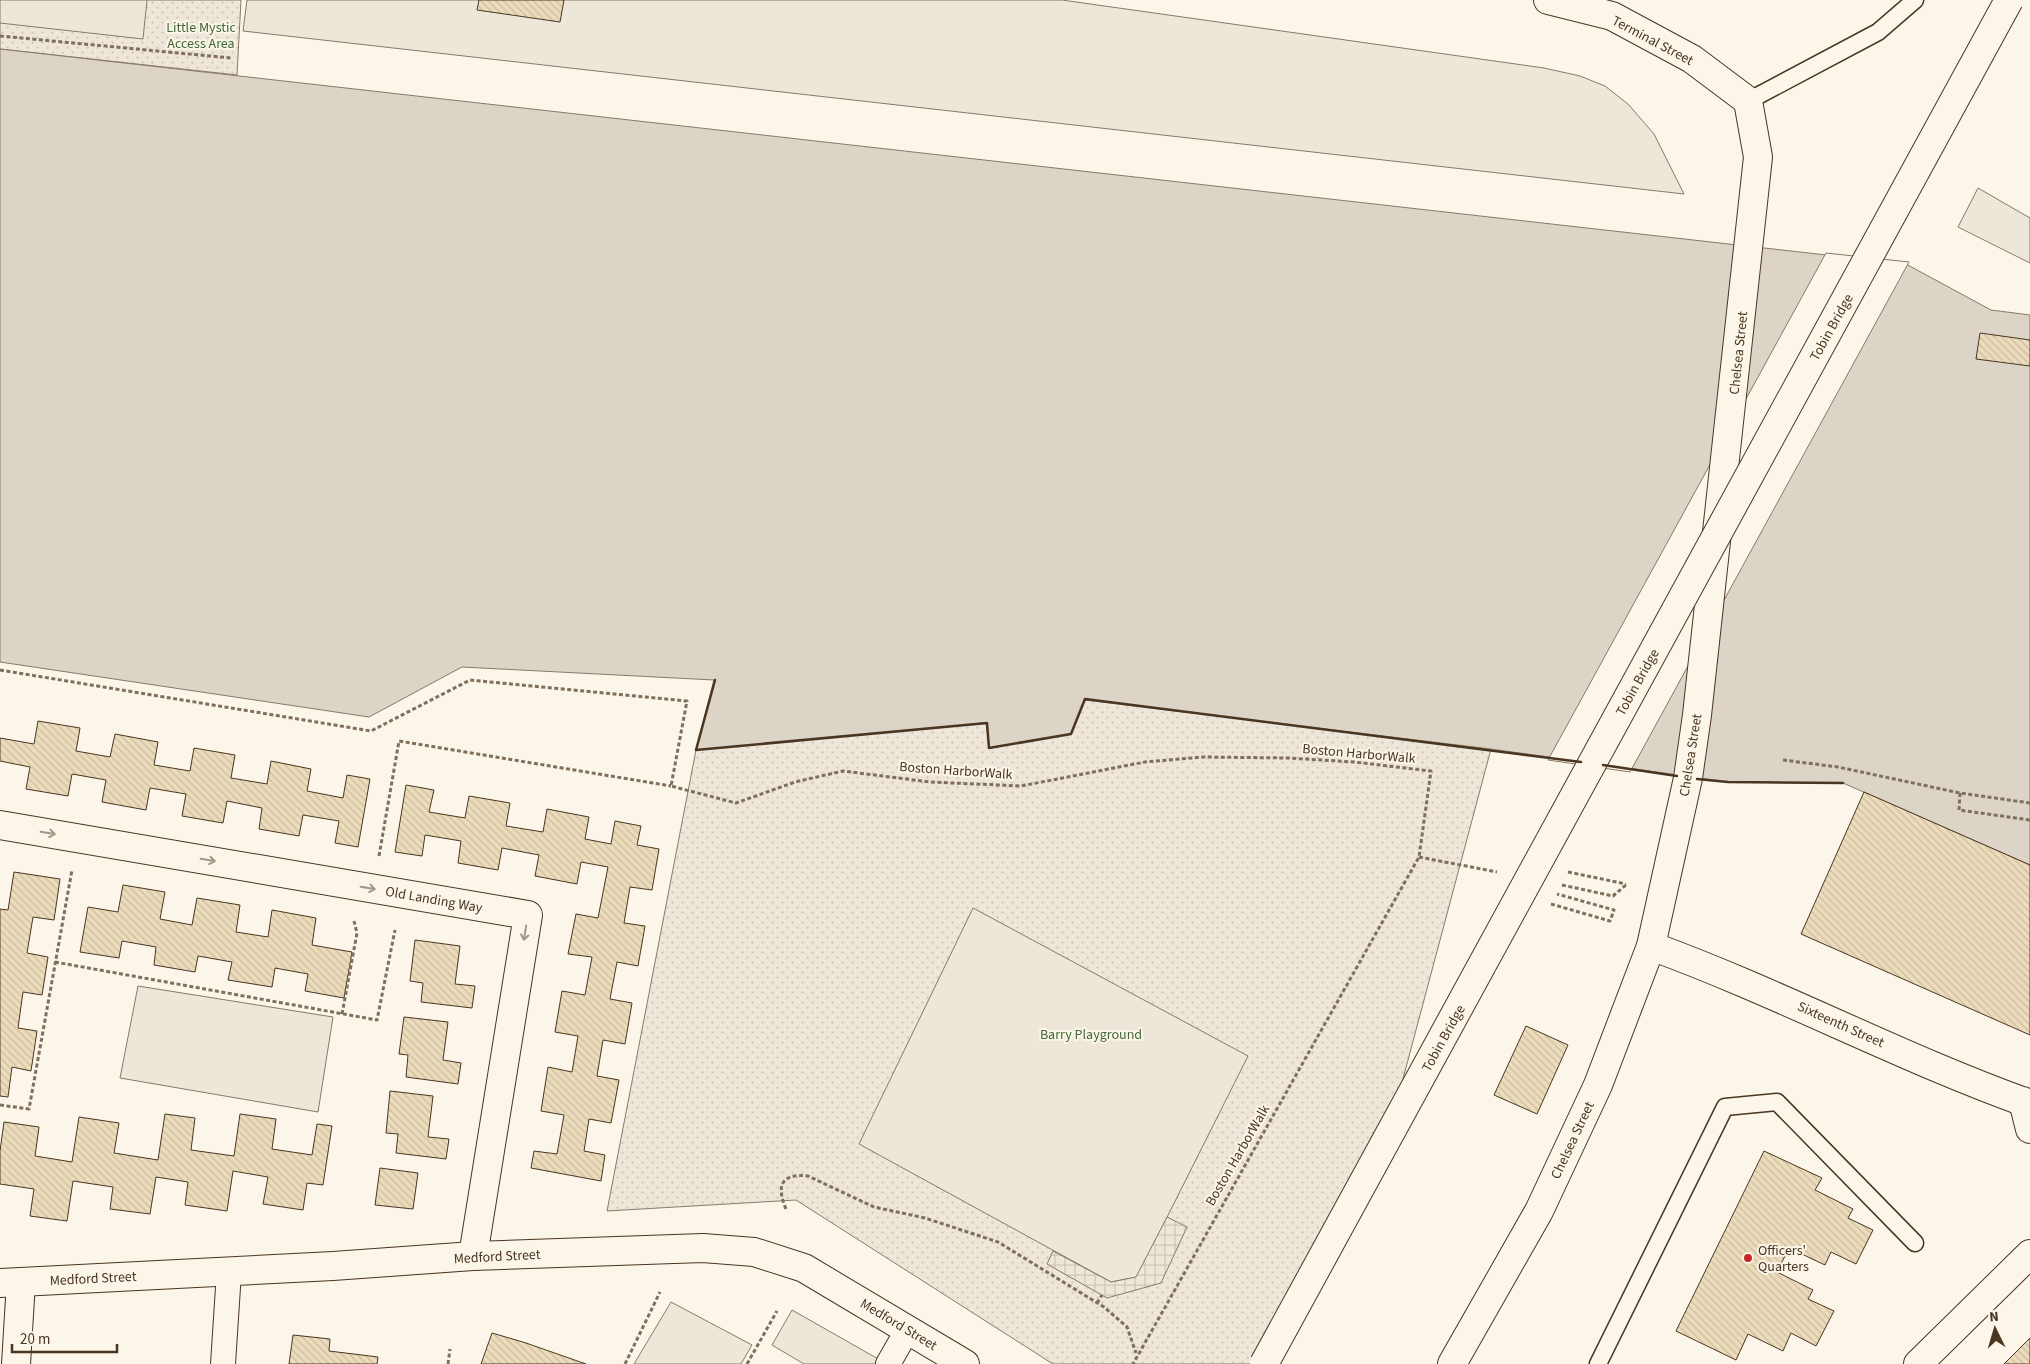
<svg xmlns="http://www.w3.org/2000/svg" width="2030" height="1364" font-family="'Source Sans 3',sans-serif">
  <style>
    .park { fill: url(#park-dots); stroke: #887966 }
    .pitch { fill: #ede6d9; stroke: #887966 }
    .parking { fill: #ede7d9; stroke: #887966 }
    .plaza { fill: url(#plaza-grid); stroke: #887966 }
    .water { fill: #dcd4c6; stroke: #887966 }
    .pier { fill: #fbf6e9; stroke: #887966 }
    .building { fill: url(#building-back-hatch); stroke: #4a3520 }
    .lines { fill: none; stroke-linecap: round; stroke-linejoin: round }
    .service-casing { stroke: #4a3520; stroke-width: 19 }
    .pedestrian-casing { stroke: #4a3520; stroke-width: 26 }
    .minor-casing { stroke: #4a3520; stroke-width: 30 }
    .secondary-casing { stroke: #4a3520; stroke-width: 30 }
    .path { stroke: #7f6f5c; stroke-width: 3; stroke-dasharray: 4 2.5; stroke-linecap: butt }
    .service { stroke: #fbf6e9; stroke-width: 16 }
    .pedestrian { stroke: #fbf6e9; stroke-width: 24 }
    .minor { stroke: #fbf6e9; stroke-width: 28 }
    .secondary { stroke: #fbf6e9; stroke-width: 28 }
    .motorway-bridge-casing { stroke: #4a3520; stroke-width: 30; stroke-linecap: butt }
    .motorway-bridge { stroke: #fbf6e9; stroke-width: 28 }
    .wall { stroke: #4a3520; stroke-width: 2.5 }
    .oneway { stroke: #a29684 }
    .poi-dot { fill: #c62828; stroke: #fbf6e9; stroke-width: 2 }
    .labels { text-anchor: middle; stroke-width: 4; stroke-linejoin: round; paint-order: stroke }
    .park-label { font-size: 14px; fill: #436837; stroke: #fbf6e9 }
    .street-label { font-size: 14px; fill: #4a3520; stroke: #fbf6e9 }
    .poi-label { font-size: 14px; fill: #4a3520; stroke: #fbf6e9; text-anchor: start }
  </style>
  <defs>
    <pattern id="park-dots" width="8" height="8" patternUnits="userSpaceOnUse" patternTransform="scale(1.25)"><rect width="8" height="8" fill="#ede6d9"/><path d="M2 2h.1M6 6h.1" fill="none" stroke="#cdc6ba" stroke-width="1.8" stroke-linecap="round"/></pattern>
    <pattern id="plaza-grid" width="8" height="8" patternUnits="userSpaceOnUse" patternTransform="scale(1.25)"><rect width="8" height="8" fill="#ede7d9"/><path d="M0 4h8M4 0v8" fill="none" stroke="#cdc7ba"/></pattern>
    <pattern id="building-back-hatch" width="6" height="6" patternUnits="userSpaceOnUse" patternTransform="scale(1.25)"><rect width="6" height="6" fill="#ecdcbc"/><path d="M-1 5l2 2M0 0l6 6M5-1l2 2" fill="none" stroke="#ccbda1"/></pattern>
  </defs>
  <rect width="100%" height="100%" fill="#fbf6e9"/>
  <!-- park -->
  <path class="park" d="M0,0H241L237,75L0,49Z
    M1085,699L1491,749L1400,1090L1259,1364H1053L796,1200L607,1211L696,750L987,723L990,748L1071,734Z"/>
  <!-- pitch -->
  <path class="pitch" d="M973,908L1248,1056L1137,1277L1111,1282L859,1144Z"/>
  <!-- parking -->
  <path class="parking" d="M0,0H147L143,39L0,23Z
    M247,0H1062L1544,68L1580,76L1605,86L1628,104L1654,134L1684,194L243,31Z
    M1978,188L2030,218V263L1958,227Z
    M138,986L333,1017L318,1112L120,1078Z
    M671,1302L752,1345L741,1364H634Z
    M792,1310L887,1364H804L772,1345Z"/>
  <!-- plaza -->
  <path class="plaza" d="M1167,1217L1187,1227L1161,1283L1107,1298L1047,1264L1053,1251L1111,1282L1136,1277Z"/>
  <!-- water -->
  <path class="water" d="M0,49L1906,264L1991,310L2030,315V865L1843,783L1728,782L1491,749L1085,700L1071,734L989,748L986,723L696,750L714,680L462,667L369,717L0,662Z"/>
  <!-- pier -->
  <path class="pier" d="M1826,253L1909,262L1630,772L1548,760Z"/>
  <!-- building -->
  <path class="building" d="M479,0H564L560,22L477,10Z
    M1980,333L2030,340V366L1976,359Z
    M38,721L80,728L76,751L110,757L115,734L158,742L154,765L190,771L194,748L235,755L231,778L267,784L271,761L311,769L307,791L343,798L347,775L370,779L358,847L335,843L339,821L303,815L299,836L259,829L262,808L227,801L223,823L182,816L186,794L150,788L146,810L102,802L106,780L72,774L68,796L26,789L30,767L0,761V738L34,744Z
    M406,785L434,790L429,812L465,818L469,796L510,803L506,826L543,832L547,809L589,817L585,839L611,844L615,821L641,826L637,845L659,849L652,890L630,887L624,923L645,926L638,966L617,962L610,999L632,1003L625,1044L603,1040L597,1076L619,1080L611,1123L589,1119L584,1151L605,1155L601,1181L531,1168L534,1151L557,1154L564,1115L541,1111L548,1067L572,1072L578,1036L555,1032L562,991L585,995L592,957L568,954L576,914L598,918L608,867L581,862L577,884L535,876L539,855L502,848L498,870L458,863L461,841L425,835L422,856L395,852Z
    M1864,792L2030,865V1035L1801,934Z
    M14,872L60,879L54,920L33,917L27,953L48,957L42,995L23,992L18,1028L37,1031L31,1071L12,1067L8,1097L0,1096V909L8,910Z
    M123,885L165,892L160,919L192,925L197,898L240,905L236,932L268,937L272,910L316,918L312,945L352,952L344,998L305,991L308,974L275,968L272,987L228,980L232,962L198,956L195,972L154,965L156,947L122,941L119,958L80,952L88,907L118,912Z
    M415,940L460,946L455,984L475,986L472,1008L421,1002L423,983L410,981Z
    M404,1017L448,1022L443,1060L461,1063L458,1084L406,1077L408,1055L399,1054Z
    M1526,1026L1568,1045L1537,1114L1494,1095Z
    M390,1091L433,1096L428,1137L449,1139L446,1159L396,1153L398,1134L386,1133Z
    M165,1114L195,1118L191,1150L234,1156L240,1114L276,1119L272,1149L312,1155L317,1124L332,1126L323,1185L307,1183L303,1210L263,1204L268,1177L233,1171L227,1211L185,1205L188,1182L156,1177L150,1214L110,1209L113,1187L73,1181L67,1221L30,1216L34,1189L0,1184V1151L4,1122L39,1127L35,1156L72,1162L79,1117L119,1123L114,1153L158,1160Z
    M1764,1151L1822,1178L1815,1190L1853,1209L1848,1218L1873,1230L1856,1264L1831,1252L1825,1265L1789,1248L1777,1272L1813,1290L1808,1299L1834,1311L1816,1346L1791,1333L1783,1351L1748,1334L1736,1360L1676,1331Z
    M380,1168L418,1173L413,1209L375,1205Z
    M492,1333L526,1343L586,1364H481Z
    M293,1335L330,1339L329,1351L378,1357L377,1364H289Z
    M2030,1338V1364H2004Z"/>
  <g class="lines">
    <defs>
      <path id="service" d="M1748,101L1878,32L1915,0
        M1598,1364L1725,1107L1777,1102L1915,1243"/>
      <path id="pedestrian" d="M223,1364L229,1272
        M888,1364L908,1329"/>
      <path id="minor" d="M0,825L528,915L473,1256
        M1651,946C1780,993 1901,1058 2030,1104
        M2023,1101L2030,1129
        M16,1364L21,1282
        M1918,1364L2030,1254"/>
      <path id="secondary" d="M0,1283L333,1266L473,1256L703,1248L754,1252L804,1268L965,1364
        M1452,1364L1539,1211L1598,1085L1651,946L1688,778L1697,715L1758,157L1748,101L1692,59L1612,16L1548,0"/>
    </defs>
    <!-- service casing -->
    <use href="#service" class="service-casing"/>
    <!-- pedestrian casing -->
    <use href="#pedestrian" class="pedestrian-casing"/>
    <!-- minor casing -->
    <use href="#minor" class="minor-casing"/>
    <!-- secondary casing -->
    <use href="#secondary" class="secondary-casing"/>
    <!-- path -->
    <path class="path" d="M0,36L231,58
      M0,670L371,731L470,680L687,701L671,786L736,803L795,782L843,771L930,782L1021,786L1145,762L1203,757L1288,758L1354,762L1431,771L1419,857L1133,1364
      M1783,760L1838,767L1960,793L2030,803
      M1960,793L1959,810L2030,820
      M379,856L399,741L671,786
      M1419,857L1497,872
      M1568,872L1626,884
      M1562,885L1613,896L1627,884
      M1551,904L1610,921L1614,910L1557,894
      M55,962L377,1020L395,930
      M342,1014L357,933L354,921
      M0,1105L29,1109L72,870
      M786,1209C776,1186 781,1173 808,1176L874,1207L925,1218L998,1242L1104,1307L1127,1327L1136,1353
      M1097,1303L1102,1295
      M448,1364L450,1349
      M625,1364L660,1292
      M747,1364L777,1311"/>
    <!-- service -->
    <use href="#service" class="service"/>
    <!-- pedestrian -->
    <use href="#pedestrian" class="pedestrian"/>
    <!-- minor -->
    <use href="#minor" class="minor"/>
    <!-- secondary -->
    <use href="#secondary" class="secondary"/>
    <defs>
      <path id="motorway-bridge" d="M1264,1364L2009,0"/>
    </defs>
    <!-- motorway-bridge casing -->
    <use href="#motorway-bridge" class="motorway-bridge-casing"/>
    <!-- motorway-bridge -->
    <use href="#motorway-bridge" class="motorway-bridge"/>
    <!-- wall -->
    <path class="wall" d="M715,680L696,750L987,723L989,748L1071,734L1085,699L1581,762
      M1603,765L1677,776
      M1697,779L1728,782L1843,783"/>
  </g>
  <!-- one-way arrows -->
  <defs><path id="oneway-shaft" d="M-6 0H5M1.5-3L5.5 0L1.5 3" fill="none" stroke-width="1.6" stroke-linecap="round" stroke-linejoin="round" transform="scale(1.25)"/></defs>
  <g class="oneway">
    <use href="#oneway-shaft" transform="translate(48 833) rotate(10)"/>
    <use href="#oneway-shaft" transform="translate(208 860) rotate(10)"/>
    <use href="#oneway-shaft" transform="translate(368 888) rotate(10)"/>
    <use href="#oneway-shaft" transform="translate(525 933) rotate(99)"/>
  </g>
  <!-- markers -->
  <circle class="poi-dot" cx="1748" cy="1258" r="5"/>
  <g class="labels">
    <!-- park labels -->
    <g class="park-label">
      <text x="201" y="32">Little Mystic<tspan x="201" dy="16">Access Area</tspan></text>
      <text x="1091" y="1039">Barry Playground</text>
    </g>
    <!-- street labels -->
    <g class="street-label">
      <text transform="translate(1653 40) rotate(28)" y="5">Terminal Street</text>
      <text transform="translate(1831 327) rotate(-61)" y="5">Tobin Bridge</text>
      <text transform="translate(1738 353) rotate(-84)" y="5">Chelsea Street</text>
      <text transform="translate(1637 682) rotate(-61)" y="5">Tobin Bridge</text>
      <text transform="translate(1359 753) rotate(5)" y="5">Boston HarborWalk</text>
      <text transform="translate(1690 755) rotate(-81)" y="5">Chelsea Street</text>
      <text transform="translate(956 770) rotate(4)" y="5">Boston HarborWalk</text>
      <text transform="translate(434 899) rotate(10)" y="5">Old Landing Way</text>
      <text transform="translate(1841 1024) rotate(24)" y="5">Sixteenth Street</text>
      <text transform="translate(1443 1038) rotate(-61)" y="5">Tobin Bridge</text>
      <text transform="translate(1572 1140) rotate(-65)" y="5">Chelsea Street</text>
      <text transform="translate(1237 1155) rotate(-60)" y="5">Boston HarborWalk</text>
      <text transform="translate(497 1256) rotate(-3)" y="5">Medford Street</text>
      <text transform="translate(93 1278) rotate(-3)" y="5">Medford Street</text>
      <text transform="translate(899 1324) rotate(31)" y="5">Medford Street</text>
    </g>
    <!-- poi labels -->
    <g class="poi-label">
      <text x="1758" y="1255">Officers'<tspan x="1758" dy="16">Quarters</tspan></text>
    </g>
  </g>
  <!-- north arrow -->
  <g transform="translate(1995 1329) rotate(355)" stroke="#fbf6e9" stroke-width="4" paint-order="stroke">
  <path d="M0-4L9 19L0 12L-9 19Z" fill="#4a3520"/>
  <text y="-8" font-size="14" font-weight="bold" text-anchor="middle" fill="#4a3520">N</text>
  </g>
  <!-- scale -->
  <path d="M12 1344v8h105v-8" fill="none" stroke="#4a3520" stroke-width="2.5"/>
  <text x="20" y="1344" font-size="15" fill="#4a3520" stroke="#fbf6e9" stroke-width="4" paint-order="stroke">20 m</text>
</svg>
